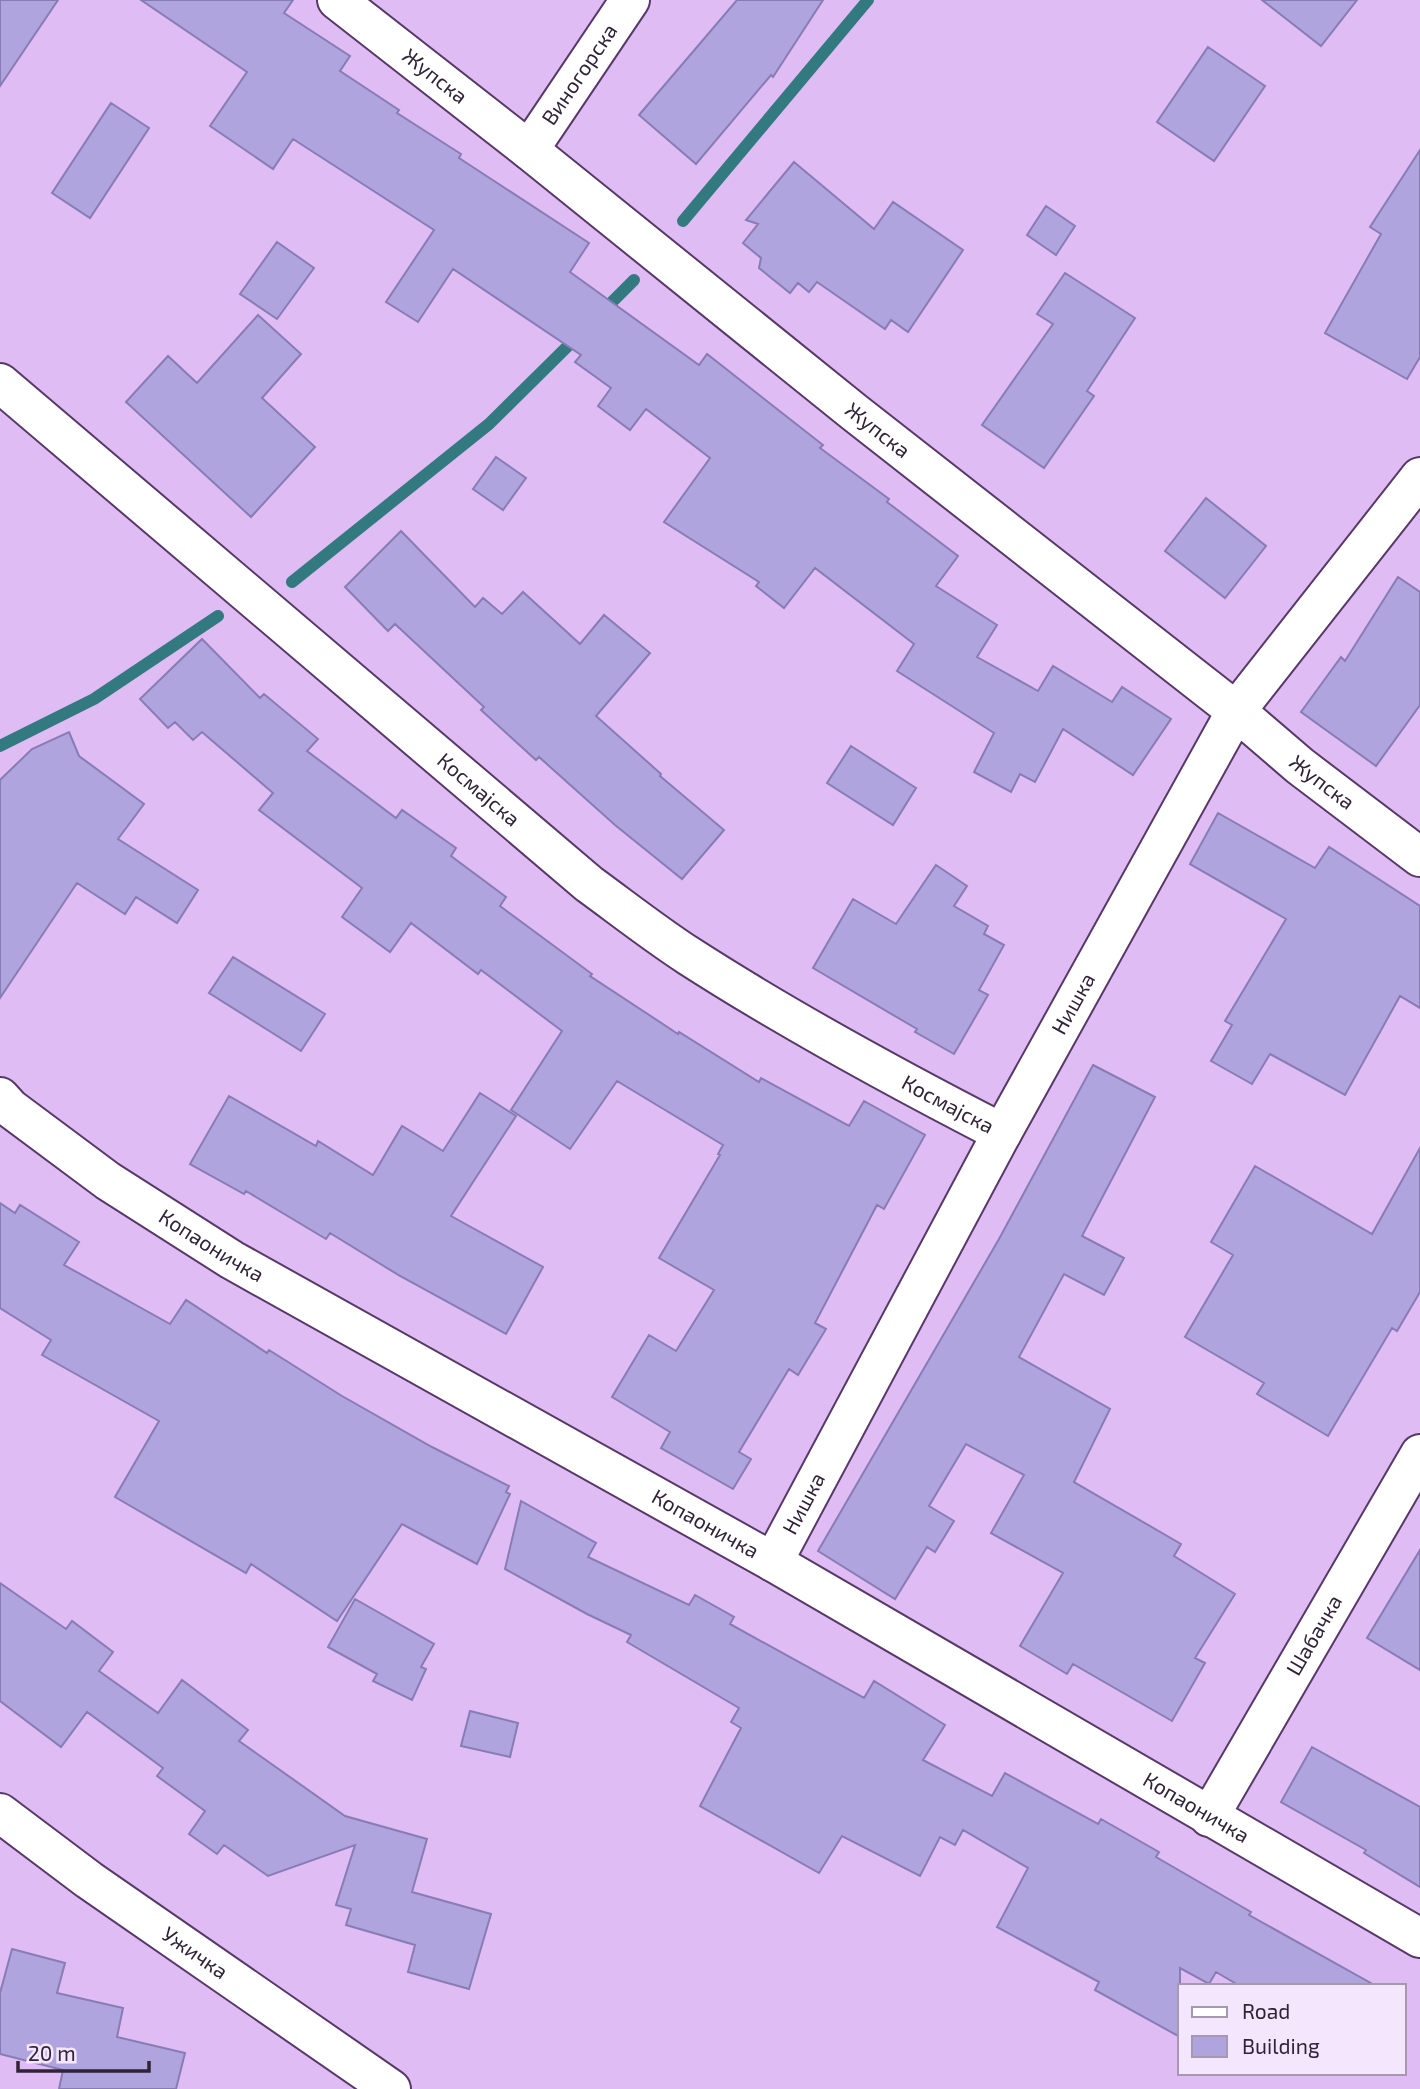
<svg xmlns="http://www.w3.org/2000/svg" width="1420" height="2089" font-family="'Exo 2',sans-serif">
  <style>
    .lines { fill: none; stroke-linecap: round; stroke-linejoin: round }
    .stream { stroke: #327a7f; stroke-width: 12 }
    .building { fill: #b0a4df; stroke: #887cb4; stroke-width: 2 }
    .minor-casing { stroke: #573967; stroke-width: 42 }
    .minor { stroke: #fff; stroke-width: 38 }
    .labels { text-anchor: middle; stroke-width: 7; stroke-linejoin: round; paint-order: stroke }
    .street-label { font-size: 21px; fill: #302338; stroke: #f4e6fd }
  </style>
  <rect width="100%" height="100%" fill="#dfbcf3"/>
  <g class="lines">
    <!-- stream -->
    <path class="stream" d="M683,221L868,0
      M602,312L634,280
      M292,582L489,424L579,335
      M0,746L94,699L218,616"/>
  </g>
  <!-- building -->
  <path class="building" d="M0,0H58L0,86Z
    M141,0H293L284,13L350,56L340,71L399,110L397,113L461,154L459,158L589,243L570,272L699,365L707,354L823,445L820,448L889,499L887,502L958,556L936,586L997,625L977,657L1038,691L1053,666L1112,702L1122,687L1171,719L1133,775L1063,729L1035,782L1020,774L1011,792L974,772L994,733L897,671L914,644L815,568L784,608L756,586L759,582L664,522L710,458L646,409L630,430L598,406L611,388L575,362L581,355L453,269L418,322L386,302L434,230L293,139L273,169L210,126L247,72Z
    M737,0H823L773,77L771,75L696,164L639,115Z
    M1262,0H1357L1321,46Z
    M1208,47L1265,86L1214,161L1157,122Z
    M111,103L149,128L90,218L52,193Z
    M1420,150V357L1407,379L1325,333L1381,234L1370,227Z
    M794,162L874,229L893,202L963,250L908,332L891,320L885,329L817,282L809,292L798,283L790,293L759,268L761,258L743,243L758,224L746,220Z
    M1046,206L1075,226L1056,255L1027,235Z
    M277,242L314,268L277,319L240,294Z
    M1065,273L1135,318L1087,391L1094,396L1044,468L982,425L1053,324L1037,314Z
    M258,315L301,354L262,398L315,447L251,517L126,402L168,356L197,383Z
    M496,457L526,478L503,510L473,489Z
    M1206,498L1266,546L1225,598L1165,551Z
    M401,531L475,607L483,598L502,614L523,592L580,644L604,615L650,653L596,716L661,774L660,776L724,830L682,879L615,825L539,757L536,760L481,710L484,707L395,624L388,631L345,587Z
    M1398,577L1420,592V705L1376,766L1301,712L1341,657L1345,661Z
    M202,639L260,698L264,694L318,739L307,751L396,818L402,810L456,848L451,856L506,897L500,906L592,974L590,976L678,1034L679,1032L759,1082L761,1078L849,1126L864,1101L925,1135L884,1209L877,1205L815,1323L826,1329L798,1375L789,1369L739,1452L751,1459L733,1489L661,1448L670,1432L612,1397L649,1335L676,1351L714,1290L659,1258L720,1155L718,1154L723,1145L617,1081L570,1149L511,1110L562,1031L481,970L478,974L411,923L390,952L342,917L362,888L259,810L273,793L202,732L193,740L175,722L168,728L140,699Z
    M69,732L79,756L144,804L118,839L198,890L177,923L136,897L125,914L77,883L0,998V780L32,749Z
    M851,746L916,788L893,825L827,783Z
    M1218,813L1315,868L1329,847L1420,906V1008L1400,996L1345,1095L1270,1054L1252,1084L1211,1061L1232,1025L1225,1021L1286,919L1190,864Z
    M936,865L967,886L954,906L988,926L984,934L1004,945L979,990L988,995L954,1054L915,1032L917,1029L813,968L853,899L896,924Z
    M233,957L325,1014L301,1051L209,993Z
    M1093,1065L1155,1097L1082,1236L1124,1258L1104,1295L1064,1274L1019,1357L1110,1409L1074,1482L1181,1544L1174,1556L1235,1594L1195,1658L1205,1663L1172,1721L1073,1664L1067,1674L1020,1646L1063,1573L991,1533L1024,1475L966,1444L929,1506L954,1521L935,1552L927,1547L895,1599L818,1551L999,1239Z
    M480,1093L516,1116L451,1216L543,1267L506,1334L400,1276L330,1233L326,1239L246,1191L244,1194L190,1164L229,1096L316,1146L318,1141L373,1175L402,1126L443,1151Z
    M1420,1148V1292L1397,1331L1392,1328L1328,1436L1257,1394L1264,1383L1185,1337L1233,1255L1211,1242L1255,1166L1372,1234Z
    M0,1203L15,1213L20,1205L79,1242L64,1265L170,1324L186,1300L267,1353L269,1350L342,1396L432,1447L509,1486L506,1492L510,1494L477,1564L402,1524L337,1621L251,1564L246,1573L115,1497L159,1421L42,1355L51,1340L0,1308Z
    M521,1501L596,1543L588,1557L689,1605L695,1595L734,1617L730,1624L864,1698L874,1681L945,1725L923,1760L992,1796L1005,1773L1098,1824L1101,1819L1159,1852L1156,1857L1251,1912L1249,1915L1376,1986H1240L1216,1972L1209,1984L1180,1968V2037L1095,1990L1099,1982L997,1927L1028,1868L963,1830L955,1845L940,1837L920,1876L842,1836L819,1873L700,1806L741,1728L731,1722L739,1708L627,1642L631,1635L587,1614L505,1569Z
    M1420,1550V1670L1367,1638Z
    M0,1583L66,1629L72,1621L113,1652L99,1671L158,1713L182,1680L248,1730L239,1741L345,1816L427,1839L412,1892L491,1914L469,1989L408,1972L415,1945L346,1925L351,1909L336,1905L355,1845L268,1876L224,1845L217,1854L189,1834L205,1811L157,1776L163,1768L87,1712L61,1747L0,1701Z
    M355,1599L434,1644L421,1667L426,1669L412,1700L373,1681L377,1674L328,1647Z
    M470,1711L518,1723L510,1757L461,1746Z
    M1312,1747L1420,1807V1887L1364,1853L1366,1850L1281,1802Z
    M12,1949L65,1963L57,1993L123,2008L117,2037L185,2053L176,2089H59L63,2070L0,2054V1993Z"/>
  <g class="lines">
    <defs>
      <g id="minor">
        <path id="s1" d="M337,0L529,150L854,412L1236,711L1300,766L1420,857"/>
        <path id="s2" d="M529,150L630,0"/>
        <path id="s3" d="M0,383L589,884C622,908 655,934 689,956C790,1021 895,1078 1002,1133"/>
        <path id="s4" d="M0,1097L10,1108L108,1181L232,1260L773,1562L1420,1938"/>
        <path id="s5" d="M773,1562L1002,1133L1236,711L1420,477"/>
        <path id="s6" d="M0,1813L89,1880L391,2089"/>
        <path id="s7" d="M1209,1817L1420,1454"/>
      </g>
    </defs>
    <!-- minor casing -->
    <use href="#minor" class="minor-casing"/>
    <!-- minor -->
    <use href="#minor" class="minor"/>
  </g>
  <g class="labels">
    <!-- street labels -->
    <g class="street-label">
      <text dy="7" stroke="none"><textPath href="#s2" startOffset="91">Виногорска</textPath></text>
      <text dy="7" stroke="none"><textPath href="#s1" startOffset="124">Жупска</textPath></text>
      <text dy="7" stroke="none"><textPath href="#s1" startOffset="691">Жупска</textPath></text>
      <text dy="7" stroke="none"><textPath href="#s1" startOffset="1258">Жупска</textPath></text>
      <text dy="7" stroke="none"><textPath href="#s3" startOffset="628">Космајска</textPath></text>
      <text dy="7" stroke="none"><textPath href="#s5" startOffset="634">Нишка</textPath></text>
      <text dy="7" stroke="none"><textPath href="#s3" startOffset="1195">Космајска</textPath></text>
      <text dy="7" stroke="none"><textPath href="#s4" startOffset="259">Копаоничка</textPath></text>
      <text dy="7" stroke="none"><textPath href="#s5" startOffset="66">Нишка</textPath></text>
      <text dy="7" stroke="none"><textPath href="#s4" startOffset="826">Копаоничка</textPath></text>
      <text dy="7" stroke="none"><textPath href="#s7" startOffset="210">Шабачка</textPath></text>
      <text dy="7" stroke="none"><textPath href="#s4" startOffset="1393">Копаоничка</textPath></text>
      <text dy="7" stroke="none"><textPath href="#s6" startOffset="240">Ужичка</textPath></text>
    </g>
  </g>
  <!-- legend -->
  <rect x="1178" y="1984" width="228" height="91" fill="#f4e6fd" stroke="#a698ae" stroke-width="2"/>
  <rect x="1192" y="2007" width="35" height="10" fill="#ffffff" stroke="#a698ae" stroke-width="2"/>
  <text x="1242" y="2019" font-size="21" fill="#302338">Road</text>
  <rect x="1192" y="2036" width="35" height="21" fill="#b0a4df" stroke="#a698ae" stroke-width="2"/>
  <text x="1242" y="2054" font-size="21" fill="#302338">Building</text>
  <!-- scale -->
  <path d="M18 2061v10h131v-10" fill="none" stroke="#302338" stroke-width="3.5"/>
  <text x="28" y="2061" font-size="21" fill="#302338" stroke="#f4e6fd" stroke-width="5" paint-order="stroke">20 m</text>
</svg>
